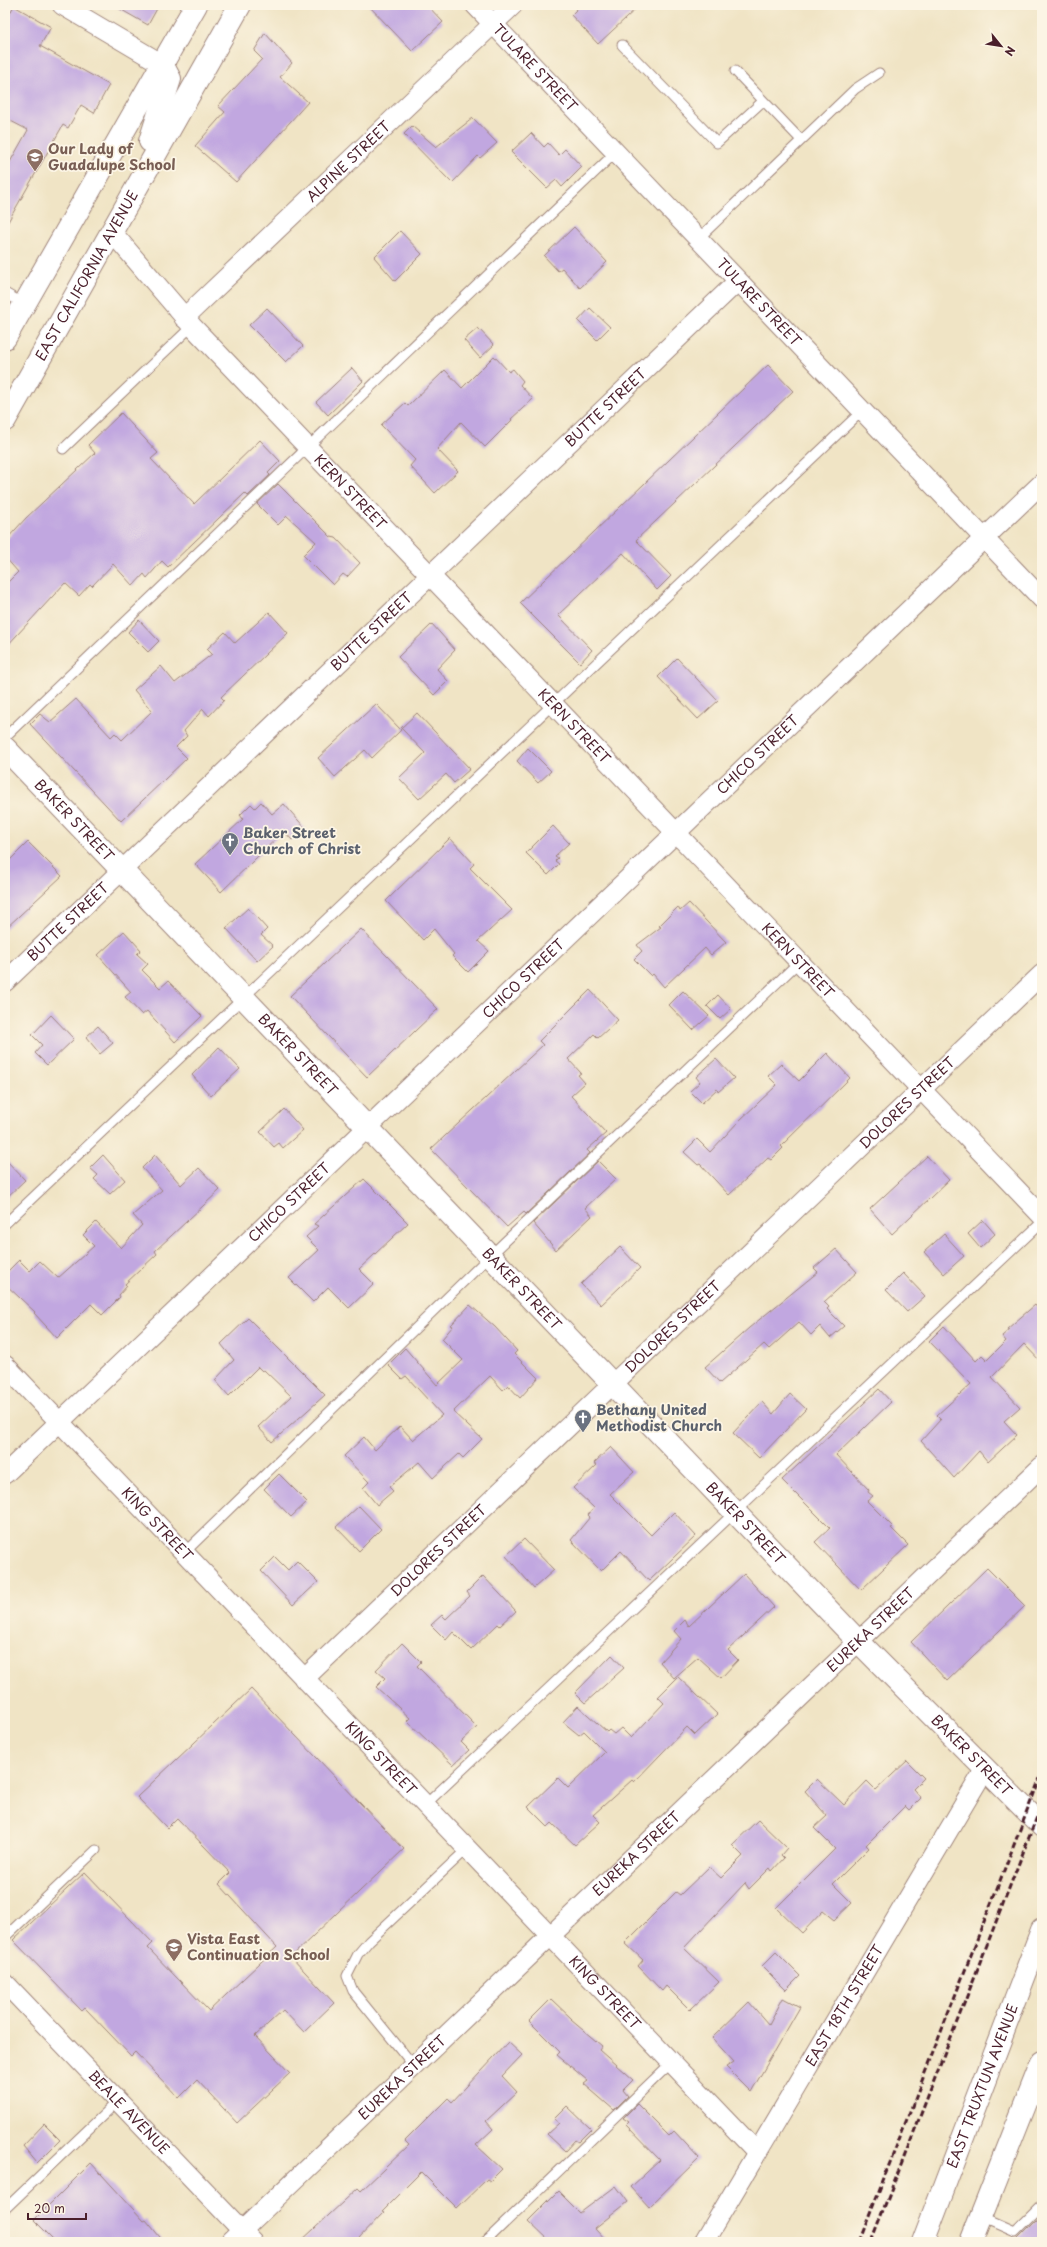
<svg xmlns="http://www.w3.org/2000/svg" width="1047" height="2247" font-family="'Playpen Sans',sans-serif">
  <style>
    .building { fill: #c1a7e0 }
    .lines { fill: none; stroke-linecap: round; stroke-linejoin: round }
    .service-casing { stroke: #9d8278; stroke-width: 11 }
    .minor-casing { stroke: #9d8278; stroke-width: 21 }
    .tertiary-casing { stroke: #9d8278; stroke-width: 24 }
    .secondary-casing { stroke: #9d8278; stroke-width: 24 }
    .primary-casing { stroke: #9d8278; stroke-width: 24 }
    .service { stroke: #fff; stroke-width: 9 }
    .minor { stroke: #fff; stroke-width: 19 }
    .tertiary { stroke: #fff; stroke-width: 22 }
    .secondary { stroke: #fff; stroke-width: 22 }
    .primary { stroke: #fff; stroke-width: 22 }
    .rail { stroke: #4a1f2b; stroke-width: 3; stroke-dasharray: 6 3; stroke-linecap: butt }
    .labels { text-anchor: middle; stroke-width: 3.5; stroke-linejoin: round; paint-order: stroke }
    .street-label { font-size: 14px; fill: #4a1f2b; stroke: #fcf5e5 }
    .education-label { font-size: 14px; font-weight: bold; fill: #785e54; stroke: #fcf5e5; text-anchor: start }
    .worship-label { font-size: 14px; font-weight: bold; fill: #5b616d; stroke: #fcf5e5; text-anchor: start }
  </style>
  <rect width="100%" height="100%" fill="#fcf5e5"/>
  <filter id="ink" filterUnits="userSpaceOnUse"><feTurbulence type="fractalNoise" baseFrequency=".025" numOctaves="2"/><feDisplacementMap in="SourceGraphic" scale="8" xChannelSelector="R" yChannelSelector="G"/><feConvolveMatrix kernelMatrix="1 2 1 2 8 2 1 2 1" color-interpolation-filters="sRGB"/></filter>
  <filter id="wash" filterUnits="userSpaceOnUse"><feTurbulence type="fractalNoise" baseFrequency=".012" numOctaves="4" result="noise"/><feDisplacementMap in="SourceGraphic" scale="16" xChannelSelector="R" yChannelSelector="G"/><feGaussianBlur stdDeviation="0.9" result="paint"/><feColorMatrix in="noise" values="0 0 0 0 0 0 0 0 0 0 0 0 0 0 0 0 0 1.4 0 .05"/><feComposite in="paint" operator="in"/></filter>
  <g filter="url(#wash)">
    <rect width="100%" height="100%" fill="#f0e4c5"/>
    <g id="blocks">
      <!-- building -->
      <path class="building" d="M113,5H159L148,25Z
        M368,5H427L443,22L412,51Z
        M581,5H640L598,44L571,15Z
        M14,6L51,27L40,46L109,85L94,113L81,105L68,128L63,125L5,227V171L28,130L5,118V21Z
        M265,33L292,63L280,77L308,102L236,182L195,146L225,112L218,106L262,59L254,51Z
        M473,118L497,143L480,158L478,156L452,183L404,134L412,126L436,147Z
        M531,133L544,147L548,143L559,155L565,149L582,167L562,187L556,180L547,188L511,152Z
        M574,227L607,262L580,288L562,268L558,271L544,256Z
        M400,231L422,254L395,281L374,257Z
        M267,308L303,346L286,362L249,325Z
        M590,308L610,327L597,340L578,321Z
        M478,328L494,345L480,358L464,340Z
        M494,356L509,372L513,369L523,381L520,385L533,399L511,419L512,420L485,447L461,422L437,449L458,471L435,493L410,466L415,460L381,425L405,403L408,406L445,370L462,388Z
        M768,365L793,391L636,540L671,576L657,590L623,553L558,615L592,650L580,663L520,603Z
        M352,368L363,381L328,415L316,402Z
        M121,413L158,453L151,459L194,504L260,440L280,461L268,473L270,475L248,496L245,493L168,567L162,561L147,578L144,574L133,586L113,564L92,586L90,584L79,596L65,583L5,648V585L18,572L5,557V541L26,518L95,453L88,445Z
        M278,484L331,537L336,538L360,563L347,577L343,574L333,585L303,555L316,542L287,516L278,525L257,504Z
        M269,612L288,633L221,697L224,700L209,716L203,709L184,731L187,736L176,747L187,758L121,821L30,724L40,714L50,722L76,699L111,737L115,733L122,740L152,711L134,690L161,666L175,683L212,654L207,649L225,632L235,643Z
        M139,620L159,641L148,652L128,632Z
        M432,624L455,650L437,669L448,681L434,695L398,657Z
        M677,658L718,701L698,719L658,677Z
        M376,704L401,730L372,758L365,750L335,777L318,758Z
        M417,713L470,769L454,783L446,774L419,799L399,778L425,753L401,728Z
        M528,748L551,771L538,783L517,761Z
        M261,802L272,814L284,804L305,828L292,840L284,831L221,892L195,864L243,819L240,815L251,804L255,808Z
        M553,826L569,843L555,856L558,858L555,861L559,864L548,875L526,853Z
        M450,838L474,864L470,868L512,910L478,941L489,951L468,972L452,956L454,954L434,929L423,940L386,901Z
        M28,842L62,876L5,929V865Z
        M689,903L726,942L711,955L705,948L664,987L653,974L651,976L634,959L642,951L637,945L661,927L659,926L678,907L680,911Z
        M248,908L267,929L261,935L273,946L257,961L226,928Z
        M361,929L438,1009L367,1077L290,996Z
        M124,931L141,950L137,954L148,964L142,970L160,988L168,981L202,1016L175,1042L147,1011L142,1015L125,997L131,992L98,955Z
        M590,990L618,1020L598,1038L594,1034L568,1059L581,1073L578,1075L585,1083L571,1096L606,1133L587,1150L590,1153L526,1214L524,1212L507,1227L431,1149L543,1045L539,1041Z
        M683,991L709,1016L693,1030L669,1005Z
        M718,995L731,1009L720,1019L707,1006Z
        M51,1015L74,1039L47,1065L35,1053L42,1045L32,1035Z
        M98,1026L113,1043L100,1054L86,1037Z
        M219,1047L240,1069L211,1096L192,1075Z
        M827,1053L850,1078L781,1146L783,1148L771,1160L768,1158L729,1195L700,1164L698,1165L684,1152L697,1139L710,1152L739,1121L777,1085L768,1076L781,1064L799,1081Z
        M716,1059L734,1078L718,1092L717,1089L702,1103L690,1091L700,1082L696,1077Z
        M284,1109L303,1130L283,1148L279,1143L274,1147L260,1132Z
        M103,1155L125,1180L110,1194L94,1179L98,1175L90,1168Z
        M155,1155L181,1185L199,1168L220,1190L155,1251L157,1254L125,1284L127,1286L119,1295L120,1297L102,1315L91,1304L57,1338L34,1313L35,1312L5,1284V1274L19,1260L30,1271L40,1261L58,1278L94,1246L83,1235L96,1222L121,1248L142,1225L133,1215L162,1190L142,1168Z
        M927,1156L949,1180L892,1234L870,1209Z
        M5,1159L25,1180L5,1199Z
        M598,1161L616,1179L585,1208L592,1216L556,1250L533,1223Z
        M364,1179L408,1223L359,1269L374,1284L349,1308L328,1287L313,1302L289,1278L319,1250L306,1237L318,1226L314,1224Z
        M983,1220L995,1234L980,1248L968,1234Z
        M944,1234L964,1256L944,1274L924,1252Z
        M620,1247L640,1268L601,1305L581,1284Z
        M836,1249L857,1272L824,1302L829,1307L827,1309L844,1326L830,1338L820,1326L811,1335L799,1322L769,1349L764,1344L720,1383L705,1367L749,1328L818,1272L814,1268Z
        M903,1273L925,1296L907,1312L886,1290Z
        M470,1305L495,1327L517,1351L514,1354L538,1378L520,1398L508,1385L503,1390L490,1376L453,1412L482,1439L463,1458L459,1454L433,1478L419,1462L389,1487L393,1491L377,1505L363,1488L369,1482L344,1456L364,1437L375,1450L400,1426L413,1440L442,1415L406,1376L402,1379L388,1365L405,1348L437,1385L463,1360L442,1339L453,1326L451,1325Z
        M1035,1305L1042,1313V1363L1024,1344L992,1377L1020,1407L1004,1421L1017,1435L988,1462L979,1451L954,1478L921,1441L941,1419L937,1415L971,1384L929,1341L944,1326L976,1361L982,1355L987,1360L1006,1341L1002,1336L1009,1330L1007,1329Z
        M248,1318L325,1395L272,1442L258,1427L291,1396L264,1370L262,1371L258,1367L229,1396L215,1380L234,1360L221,1344Z
        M879,1389L891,1402L836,1455L869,1490L868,1492L873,1496L867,1501L893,1527L891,1528L908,1545L861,1590L815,1542L830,1528L782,1480Z
        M790,1394L806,1409L759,1458L733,1433L762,1402L773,1414Z
        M611,1447L634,1472L610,1494L651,1535L674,1512L696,1536L649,1581L621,1551L601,1571L571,1540L590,1517L588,1515L594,1508L573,1488L597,1465L594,1463Z
        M279,1474L307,1502L291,1517L264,1489Z
        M359,1506L381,1529L359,1551L336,1527Z
        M524,1539L554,1570L534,1588L506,1556Z
        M275,1557L288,1570L297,1561L318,1582L293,1605L261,1571Z
        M987,1568L1025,1606L947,1681L911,1642Z
        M744,1574L774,1607L728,1650L738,1660L721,1678L698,1657L674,1678L660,1662L681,1639L674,1631L685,1620L689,1626Z
        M483,1576L516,1611L500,1626L498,1624L471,1650L453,1632L446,1640L431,1625L442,1615L446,1619L470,1596L467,1592Z
        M402,1643L421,1662L417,1666L477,1727L461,1742L469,1750L453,1765L407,1721L410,1718L376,1687L385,1678L376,1670Z
        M612,1655L624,1668L585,1703L575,1693Z
        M678,1677L717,1714L695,1735L687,1727L634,1782L632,1780L593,1815L600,1822L575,1845L552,1823L548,1827L528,1807L558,1778L568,1788L605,1752L584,1731L579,1735L563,1722L578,1706L607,1732L609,1730L614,1734L621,1728L631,1738L664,1703L658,1697Z
        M251,1689L404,1849L291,1957L334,2003L304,2032L283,2010L255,2036L290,2073L237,2123L197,2080L179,2098L135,2052L131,2056L85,2008L82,2011L13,1940L85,1872L153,1943L148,1948L209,2011L277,1947L219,1884L230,1873L177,1818L167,1828L137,1797Z
        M907,1761L924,1778L913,1789L921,1798L909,1810L905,1806L866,1845L869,1848L833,1884L852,1903L834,1920L823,1911L802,1933L776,1908L835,1849L814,1828L827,1816L805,1791L817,1779L844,1805L867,1781L876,1790Z
        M758,1820L787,1848L781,1855L784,1858L772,1871L770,1868L749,1889L745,1883L684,1948L719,1982L690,2010L666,1986L662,1991L638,1966L643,1960L625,1943L676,1892L680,1895L709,1867L721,1878L743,1856L732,1845Z
        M776,1952L800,1976L786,1990L762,1966Z
        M783,1998L800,2007L751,2092L726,2067L734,2062L712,2038L749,2002L769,2025Z
        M551,1999L572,2019L571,2020L602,2046L599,2050L633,2080L623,2090L628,2096L614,2110L584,2084L588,2081L557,2055L560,2052L529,2021Z
        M508,2042L522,2055L502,2076L517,2092L486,2121L493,2129L476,2145L502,2169L490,2181L487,2179L457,2208L421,2172L382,2211L384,2212L355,2242H300L358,2188L361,2191L409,2145L405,2141L448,2098L452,2102Z
        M637,2104L669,2136L674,2131L699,2158L649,2207L631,2187L660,2160L626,2125L629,2122L623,2118Z
        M567,2106L591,2129L578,2142L575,2140L565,2151L547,2134L559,2123L554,2119Z
        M44,2124L60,2140L37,2163L23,2146Z
        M91,2163L144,2221L146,2220L164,2242H56L34,2220Z
        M616,2186L628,2202L595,2228L608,2242H550L528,2221L558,2191L580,2213Z
        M1042,2214V2242H1014Z"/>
    </g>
  </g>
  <g filter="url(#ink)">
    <use href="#blocks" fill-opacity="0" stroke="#9d8278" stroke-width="1"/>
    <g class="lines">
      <defs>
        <path id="service" d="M622,45L717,143L763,101
          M735,71L801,140
          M698,239L855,89L879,73
          M5,293L24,304
          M63,449L192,326
          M5,737L615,153
          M5,1224L862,411
          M184,1553L490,1256L799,962
          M425,1805L1042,1222
          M5,1937L96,1850
          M414,2066L353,1991L347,1976L358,1954L369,1941L467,1849
          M5,2209L118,2101
          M981,2217L1015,2232L1042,2205
          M485,2242L671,2063"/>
        <g id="minor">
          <path d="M62,5L162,64"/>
          <path id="s1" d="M475,5L1042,599"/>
          <path id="s2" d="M111,231L192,326L1042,1216"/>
          <path id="s3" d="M184,318L513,5"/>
          <path id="s4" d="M5,982L738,281"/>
          <path id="s5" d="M5,1365L756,2151"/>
          <path id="s6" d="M5,1474L1042,483"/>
          <path id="s7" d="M304,1679L1042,974"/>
          <path id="s8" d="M5,1983L253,2242"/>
          <path id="s9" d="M230,2242L1042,1466"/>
          <path id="s10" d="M704,2242L985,1769"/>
        </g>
        <g id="tertiary">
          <path id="s11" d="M5,748L858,1641L1042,1826"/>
        </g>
        <g id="secondary">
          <path id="s12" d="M923,2242L1042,1930"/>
          <path d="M971,2242L1042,2062"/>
        </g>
        <g id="primary">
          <path d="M150,141L170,79L162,64"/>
          <path d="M5,338L196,5"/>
          <path id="s13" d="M5,420L240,5"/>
        </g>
      </defs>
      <!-- service casing -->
      <use href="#service" class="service-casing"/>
      <!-- minor casing -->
      <use href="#minor" class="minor-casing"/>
      <!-- tertiary casing -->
      <use href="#tertiary" class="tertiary-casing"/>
      <!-- secondary casing -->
      <use href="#secondary" class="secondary-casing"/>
      <!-- primary casing -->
      <use href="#primary" class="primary-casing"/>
      <!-- service -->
      <use href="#service" class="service"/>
      <!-- minor -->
      <use href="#minor" class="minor"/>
      <!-- tertiary -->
      <use href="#tertiary" class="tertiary"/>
      <!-- secondary -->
      <use href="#secondary" class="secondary"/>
      <!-- primary -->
      <use href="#primary" class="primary"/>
      <!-- rail -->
      <path class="rail" d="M859,2242L1042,1773
        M871,2242L1042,1804"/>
    </g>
  </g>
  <!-- icons -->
  <defs>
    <symbol id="school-pin" viewBox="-11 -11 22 30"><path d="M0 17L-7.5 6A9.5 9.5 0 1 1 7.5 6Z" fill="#8d6e63" stroke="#fcf5e5"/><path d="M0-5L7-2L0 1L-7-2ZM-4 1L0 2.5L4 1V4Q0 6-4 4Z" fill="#fff"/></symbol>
    <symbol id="church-pin" viewBox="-11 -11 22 30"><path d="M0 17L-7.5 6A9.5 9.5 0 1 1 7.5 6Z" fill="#6b7280" stroke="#fcf5e5"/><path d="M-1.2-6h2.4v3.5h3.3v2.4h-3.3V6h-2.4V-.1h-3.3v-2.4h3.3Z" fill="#fff"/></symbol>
  </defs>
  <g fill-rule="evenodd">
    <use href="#school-pin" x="25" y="147" width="20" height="27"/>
    <use href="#church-pin" x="220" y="831" width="20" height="27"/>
    <use href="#church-pin" x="573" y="1408" width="20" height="27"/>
    <use href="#school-pin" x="164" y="1937" width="20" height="27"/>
  </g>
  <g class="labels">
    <!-- street labels -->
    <g class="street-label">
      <text dy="5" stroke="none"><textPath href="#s1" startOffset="87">TULARE STREET</textPath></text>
      <text dy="5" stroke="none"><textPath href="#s3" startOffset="227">ALPINE STREET</textPath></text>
      <text dy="5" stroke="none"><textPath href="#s13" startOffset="166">EAST CALIFORNIA AVENUE</textPath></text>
      <text dy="5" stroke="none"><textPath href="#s1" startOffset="411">TULARE STREET</textPath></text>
      <text dy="5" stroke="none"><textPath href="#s4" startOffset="831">BUTTE STREET</textPath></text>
      <text dy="5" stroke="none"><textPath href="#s2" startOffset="354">KERN STREET</textPath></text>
      <text dy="5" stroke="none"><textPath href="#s4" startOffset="507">BUTTE STREET</textPath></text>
      <text dy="5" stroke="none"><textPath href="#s2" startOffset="678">KERN STREET</textPath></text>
      <text dy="5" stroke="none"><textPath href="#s6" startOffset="1041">CHICO STREET</textPath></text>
      <text dy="5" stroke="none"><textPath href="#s11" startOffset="100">BAKER STREET</textPath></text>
      <text dy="5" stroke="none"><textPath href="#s4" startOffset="87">BUTTE STREET</textPath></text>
      <text dy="5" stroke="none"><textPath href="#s2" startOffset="1002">KERN STREET</textPath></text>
      <text dy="5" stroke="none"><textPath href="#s6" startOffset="717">CHICO STREET</textPath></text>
      <text dy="5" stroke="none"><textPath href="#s11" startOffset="424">BAKER STREET</textPath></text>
      <text dy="5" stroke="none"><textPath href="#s7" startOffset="834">DOLORES STREET</textPath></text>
      <text dy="5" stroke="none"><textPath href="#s6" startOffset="393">CHICO STREET</textPath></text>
      <text dy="5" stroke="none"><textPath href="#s11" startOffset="748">BAKER STREET</textPath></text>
      <text dy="5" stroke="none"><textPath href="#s7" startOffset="510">DOLORES STREET</textPath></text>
      <text dy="5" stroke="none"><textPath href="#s11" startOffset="1072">BAKER STREET</textPath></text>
      <text dy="5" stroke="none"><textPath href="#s5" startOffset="220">KING STREET</textPath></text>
      <text dy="5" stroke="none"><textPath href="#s7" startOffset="186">DOLORES STREET</textPath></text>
      <text dy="5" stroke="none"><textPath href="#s9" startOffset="886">EUREKA STREET</textPath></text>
      <text dy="5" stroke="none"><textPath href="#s11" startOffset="1396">BAKER STREET</textPath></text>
      <text dy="5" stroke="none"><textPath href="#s5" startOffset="544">KING STREET</textPath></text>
      <text dy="5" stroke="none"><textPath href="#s9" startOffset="562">EUREKA STREET</textPath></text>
      <text dy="5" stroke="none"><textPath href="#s5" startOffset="868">KING STREET</textPath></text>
      <text dy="5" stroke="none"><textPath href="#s10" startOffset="275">EAST 18TH STREET</textPath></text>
      <text dy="5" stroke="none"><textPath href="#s9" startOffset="238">EUREKA STREET</textPath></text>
      <text dy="5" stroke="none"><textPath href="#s12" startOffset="167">EAST TRUXTUN AVENUE</textPath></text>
      <text dy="5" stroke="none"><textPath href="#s8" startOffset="179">BEALE AVENUE</textPath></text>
    </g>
    <!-- education labels -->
    <g class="education-label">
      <text x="48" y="154">Our Lady of<tspan x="48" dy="16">Guadalupe School</tspan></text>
      <text x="187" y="1944">Vista East<tspan x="187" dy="16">Continuation School</tspan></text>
    </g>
    <!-- worship labels -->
    <g class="worship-label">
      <text x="243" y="838">Baker Street<tspan x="243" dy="16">Church of Christ</tspan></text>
      <text x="596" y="1415">Bethany United<tspan x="596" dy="16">Methodist Church</tspan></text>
    </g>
  </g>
  <!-- margin -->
  <rect width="1047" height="2247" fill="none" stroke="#fcf5e5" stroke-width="20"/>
  <!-- north arrow -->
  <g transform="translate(1001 46) rotate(120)" stroke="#fcf5e5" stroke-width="3" paint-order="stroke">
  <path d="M0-3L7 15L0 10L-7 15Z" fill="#4a1f2b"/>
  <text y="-6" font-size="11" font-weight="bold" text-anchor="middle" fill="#4a1f2b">N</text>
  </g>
  <!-- scale -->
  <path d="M28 2213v6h58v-6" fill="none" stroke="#4a1f2b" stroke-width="2"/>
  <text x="34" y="2213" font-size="12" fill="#4a1f2b" stroke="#fcf5e5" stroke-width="3" paint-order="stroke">20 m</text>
</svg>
